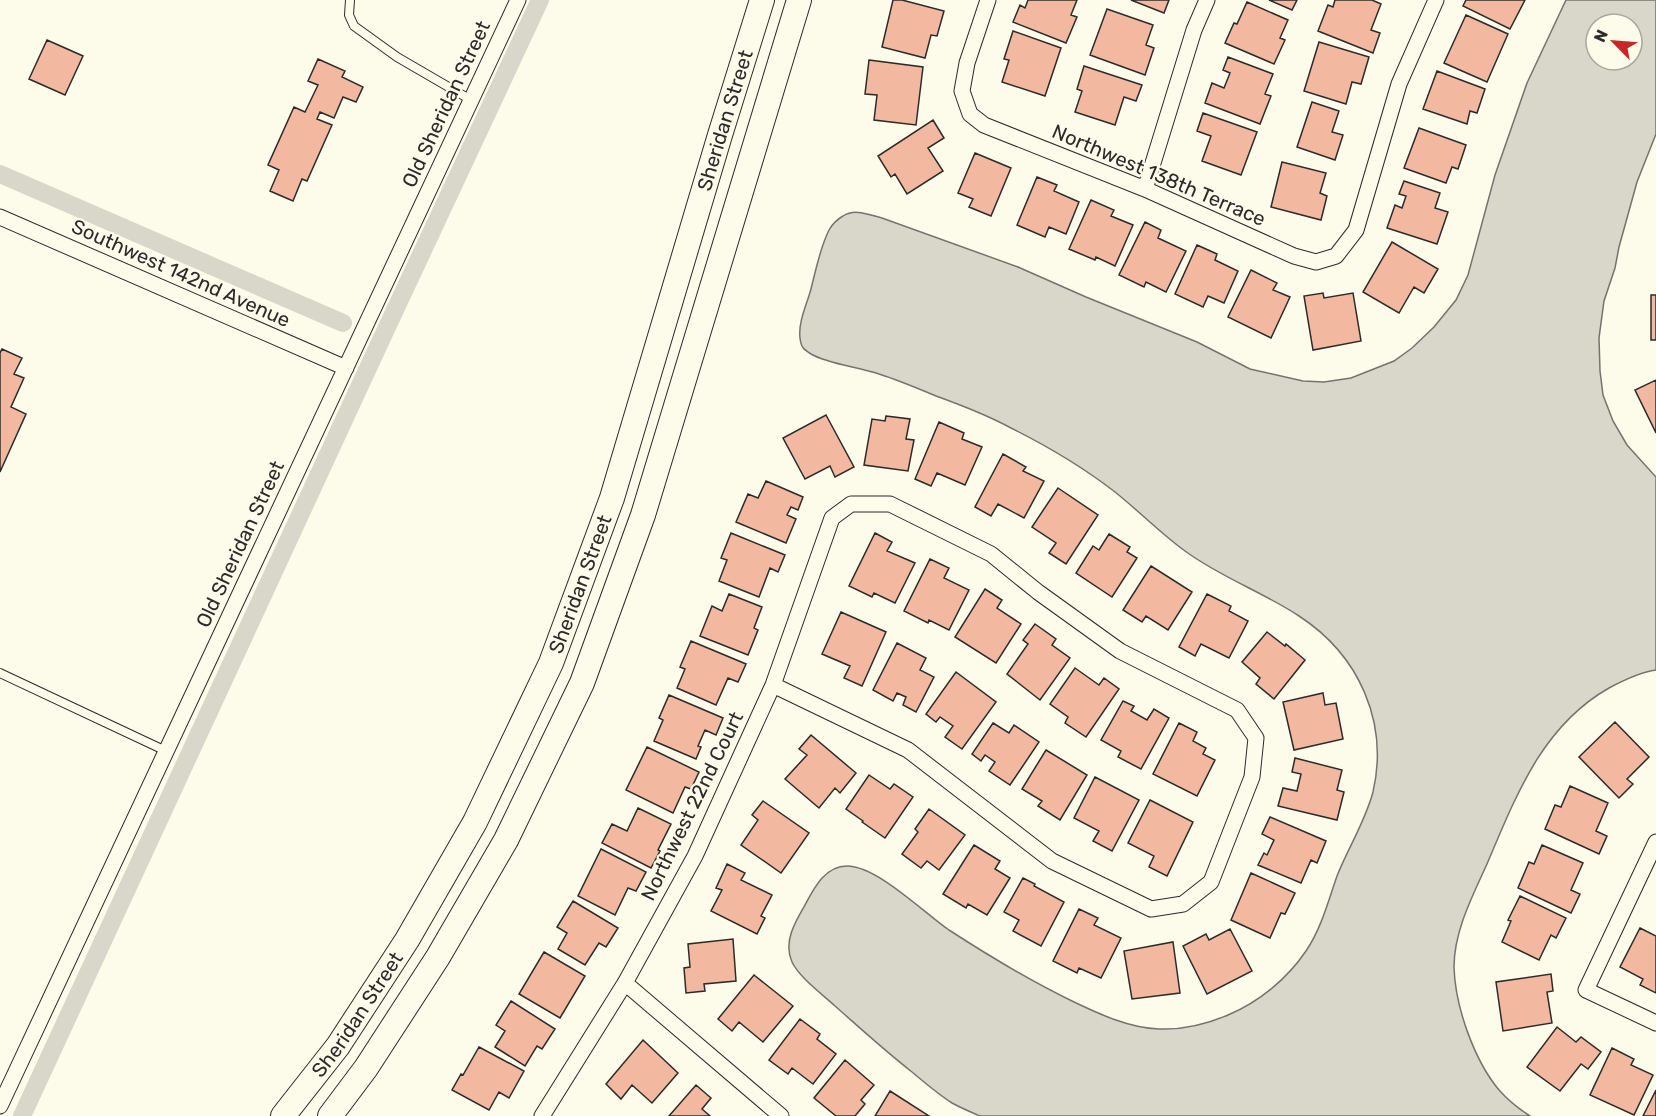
<svg xmlns="http://www.w3.org/2000/svg" width="1656" height="1116" font-family="Rubik,sans-serif">
  <style>
    .water { fill: #d8d7c9; stroke: #74746e; stroke-width: 1.5; fill-rule: evenodd }
    .lines { fill: none; stroke-linecap: round; stroke-linejoin: round }
    .canal { stroke: #d8d7c9; stroke-width: 18 }
    .building { fill: #f2b8a0; stroke: #2b2b2b; stroke-width: 1.5 }
    .lane-casing { stroke: #2b2b2b; stroke-width: 10 }
    .street-casing { stroke: #2b2b2b; stroke-width: 17 }
    .primary-casing { stroke: #2b2b2b; stroke-width: 26 }
    .lane { stroke: #fdfbea; stroke-width: 8 }
    .street { stroke: #fdfbea; stroke-width: 15 }
    .primary { stroke: #fdfbea; stroke-width: 24 }
    .labels { text-anchor: middle; stroke-width: 4.5; stroke-linejoin: round; paint-order: stroke }
    .street-label { font-size: 20px; fill: #2b2b2b; stroke: #fdfbea }
  </style>
  <rect width="100%" height="100%" fill="#fdfbea"/>
  <!-- water -->
  <path class="water" d="M1566,0H1656V134L1637,182L1619,247L1615,268L1604,301L1599,338L1600,371L1603,395L1613,421L1627,445L1656,477V670C1640,672 1624,680 1609,688C1542,726 1516,796 1487,864C1473,895 1454,931 1454,967C1455,1006 1474,1060 1499,1090C1508,1100 1519,1109 1530,1116H980C971,1112 961,1108 952,1103C938,1094 925,1083 912,1072C885,1051 860,1028 835,1006C822,994 799,977 792,962C783,942 795,922 805,905C814,888 825,866 847,866C877,866 923,912 949,930C989,956 1029,980 1072,1001C1099,1014 1129,1028 1159,1029C1183,1030 1207,1024 1228,1015C1259,1002 1287,979 1306,951C1321,929 1328,902 1337,876C1348,848 1365,822 1373,792C1389,722 1359,655 1299,616C1263,592 1220,577 1185,551C1160,533 1139,511 1115,492C1084,468 1045,445 1011,428C987,415 961,405 936,396C917,388 898,380 879,374C859,367 828,364 811,354C803,349 801,347 800,338C798,322 807,304 811,289C816,269 820,248 829,230C833,223 836,220 843,216C855,208 869,215 882,218L1018,267L1086,297L1197,342L1250,369L1303,381L1324,382L1351,378L1394,361L1412,348L1434,327L1456,300L1468,275L1495,175L1527,83ZM1596,24H1632V60H1596Z"/>
  <g class="lines">
    <!-- canal -->
    <path class="canal" d="M0,174L343,323
      M22,1116L381,340L540,0"/>
  </g>
  <!-- building -->
  <path class="building" d="M893,0H902L944,11L937,36L931,35L925,58L882,47Z
    M1028,0H1077L1071,15L1077,17L1066,43L1013,22L1020,5L1025,8Z
    M1131,0H1169L1164,13Z
    M1269,0H1297L1292,10Z
    M1335,0H1372L1381,4L1371,30L1380,33L1373,53L1318,31L1328,5L1333,7Z
    M1466,0H1525L1510,29L1463,6Z
    M1247,2L1288,20L1280,38L1285,40L1274,64L1225,43L1234,23L1237,24Z
    M1107,9L1153,25L1146,45L1154,48L1145,75L1090,55Z
    M1466,15L1508,34L1487,82L1444,63Z
    M1013,31L1061,48L1045,96L1002,82L1009,60L1004,59Z
    M47,40L83,56L65,95L29,79Z
    M1319,42L1369,57L1361,84L1352,82L1346,104L1304,91Z
    M1228,57L1273,74L1265,94L1271,96L1260,124L1205,103L1212,83L1224,88L1230,73L1223,70Z
    M318,59L345,71L342,77L363,87L356,102L343,97L334,118L320,112L317,119L332,125L307,181L302,179L293,201L270,191L279,170L268,165L294,107L305,112L318,85L308,81Z
    M869,60L923,67L916,125L874,120L877,95L865,94Z
    M1084,66L1142,85L1136,101L1124,97L1115,125L1075,112L1082,91L1077,89Z
    M1437,71L1485,89L1477,113L1470,111L1467,124L1423,109Z
    M1312,102L1339,111L1332,132L1343,135L1335,160L1297,147Z
    M1203,113L1257,132L1241,175L1202,161L1211,136L1197,131Z
    M933,120L944,138L928,148L943,171L907,194L895,174L891,177L878,156Z
    M1419,128L1466,145L1458,169L1452,167L1446,183L1404,168Z
    M975,153L1011,168L991,216L969,207L973,199L958,193Z
    M1282,162L1326,173L1320,193L1327,196L1321,220L1271,207Z
    M1037,177L1057,185L1054,191L1079,202L1066,234L1049,227L1045,237L1017,225Z
    M1404,181L1440,193L1435,208L1448,212L1437,244L1387,228L1395,205L1402,208L1406,196L1399,194Z
    M1091,200L1114,210L1111,216L1133,225L1115,266L1096,257L1095,260L1069,249Z
    M1145,222L1161,230L1158,238L1186,251L1166,292L1146,282L1144,287L1119,275Z
    M1392,242L1438,269L1424,293L1414,287L1399,313L1363,292Z
    M1197,245L1217,254L1215,260L1238,271L1224,303L1208,296L1203,307L1175,294Z
    M1251,270L1277,283L1273,290L1290,297L1271,338L1228,317Z
    M1323,293L1324,298L1353,293L1361,341L1313,350L1304,296Z
    M1651,295H1656V340H1651Z
    M2,349L22,358L14,374L24,378L11,407L26,414L0,472V353Z
    M1656,380V433L1635,390Z
    M826,415L854,467L835,477L830,466L805,479L783,438Z
    M886,416L910,419L906,439L914,440L908,471L864,465L872,419L885,421Z
    M939,422L964,433L962,439L982,447L965,485L937,473L931,486L915,479Z
    M1003,454L1026,467L1023,471L1044,481L1024,518L998,504L991,516L975,507Z
    M766,481L803,497L798,510L791,507L787,515L796,519L786,543L736,522L748,494L758,498Z
    M1058,488L1098,515L1066,564L1049,553L1056,543L1032,527Z
    M731,533L785,555L778,572L770,568L759,597L719,581L727,560L721,558Z
    M875,533L892,542L887,551L915,563L895,603L874,593L872,597L849,586Z
    M1109,534L1130,547L1127,552L1137,558L1112,597L1076,573L1093,546L1099,550Z
    M930,559L949,568L944,578L969,590L949,630L929,620L928,623L904,611Z
    M1151,566L1192,592L1168,630L1146,616L1142,622L1123,610Z
    M985,589L1002,600L997,608L1021,624L996,663L955,637Z
    M729,594L762,607L754,628L758,630L748,655L700,636L712,606L722,611Z
    M1207,594L1231,606L1229,611L1248,621L1229,658L1201,644L1195,656L1179,647Z
    M841,612L886,632L862,686L844,678L850,666L822,654Z
    M1035,624L1056,639L1052,645L1070,658L1040,700L1007,674L1028,644L1023,640Z
    M1267,632L1285,646L1286,644L1305,660L1274,699L1256,684L1260,678L1242,662Z
    M691,641L746,664L738,682L728,678L716,705L677,688L685,669L680,667Z
    M897,643L926,658L920,670L934,677L916,712L903,705L906,697L897,693L893,701L873,690Z
    M1075,668L1099,685L1104,678L1119,689L1086,737L1065,723L1068,717L1050,704Z
    M956,672L996,702L962,749L945,737L953,726L940,717L936,722L926,714Z
    M1323,693L1325,705L1336,703L1343,739L1294,750L1283,702Z
    M669,695L723,718L716,735L705,730L698,746L701,747L696,759L654,741L663,720L659,718Z
    M1123,701L1134,706L1131,711L1147,720L1154,709L1169,718L1141,769L1118,757L1121,751L1101,740Z
    M1615,722L1649,757L1627,779L1633,784L1619,798L1579,757Z
    M993,723L1009,733L1014,725L1039,742L1010,785L989,771L995,762L985,755L981,761L972,754Z
    M1179,723L1197,732L1193,741L1206,748L1203,754L1215,760L1197,796L1153,774Z
    M811,735L856,773L840,793L835,788L819,808L785,779L807,755L799,749Z
    M647,747L699,772L691,789L685,787L673,813L626,790Z
    M1046,750L1087,775L1060,820L1038,806L1042,801L1022,789Z
    M1295,758L1342,770L1337,790L1344,792L1337,820L1278,806L1283,788L1297,791L1301,774L1292,772Z
    M869,775L890,789L894,784L913,797L885,838L862,822L863,821L846,809Z
    M1095,777L1139,800L1112,851L1093,841L1099,831L1074,818Z
    M1570,786L1608,803L1596,831L1607,836L1599,854L1545,829L1555,805L1561,807Z
    M1150,800L1193,822L1167,876L1149,867L1154,856L1128,843Z
    M763,801L809,833L781,873L741,845L758,820L752,815Z
    M638,808L671,824L658,850L660,851L651,868L602,843L612,824L627,831Z
    M929,809L965,835L939,870L927,861L921,868L902,854L918,832L915,829Z
    M1270,817L1326,841L1317,863L1311,860L1301,883L1258,865L1264,853L1267,855L1274,840L1262,834Z
    M974,845L1000,861L995,869L1010,878L987,915L968,904L966,908L943,894Z
    M1542,845L1583,863L1571,890L1580,894L1571,913L1518,888L1529,862L1534,864Z
    M601,849L646,872L636,891L628,888L615,915L578,896Z
    M727,864L745,873L741,880L772,895L761,916L765,918L757,934L711,911L722,890L716,888Z
    M1251,873L1295,893L1285,914L1281,913L1270,938L1231,920Z
    M1023,878L1035,884L1034,886L1064,902L1041,946L1013,931L1019,920L1004,912Z
    M1520,896L1566,918L1556,938L1551,935L1539,960L1502,942L1511,921L1508,920Z
    M573,901L618,928L606,947L599,943L585,965L558,949L567,933L557,927Z
    M1079,909L1098,918L1094,925L1121,938L1101,978L1079,968L1077,973L1053,961Z
    M1640,928L1656,936V993L1640,985L1643,979L1620,967Z
    M1230,929L1252,971L1207,994L1183,946L1206,934L1209,940Z
    M733,939L736,981L704,984L705,991L686,993L684,968L690,967L688,944Z
    M1173,942L1180,993L1132,999L1124,951Z
    M544,952L585,976L560,1018L519,994Z
    M1551,974L1553,991L1547,992L1552,1023L1503,1031L1496,982Z
    M754,975L793,1006L763,1042L739,1022L732,1031L718,1019Z
    M511,1001L555,1029L542,1049L537,1046L525,1066L495,1047L505,1031L496,1025Z
    M800,1019L820,1034L817,1039L836,1054L813,1084L792,1068L788,1074L769,1060Z
    M1557,1027L1576,1042L1581,1037L1601,1052L1588,1069L1581,1064L1560,1091L1527,1067Z
    M643,1040L678,1073L652,1103L632,1085L621,1099L606,1084Z
    M479,1047L524,1071L509,1098L499,1092L489,1110L452,1090L461,1074L463,1075Z
    M1612,1048L1634,1059L1631,1065L1653,1075L1634,1115L1590,1095Z
    M845,1060L874,1085L861,1100L865,1104L855,1116H836L814,1098Z
    M696,1085L711,1098L702,1109L710,1116H669Z
    M1656,1090V1116H1643Z
    M890,1091L929,1116H875Z"/>
  <g class="lines">
    <defs>
      <path id="lane" d="M350,0L349,15L354,26L397,57L471,100
        M0,673L166,751"/>
      <path id="street" d="M988,0L967,63L962,91L970,114L984,125L1145,189L1294,256L1316,262L1336,256L1356,230L1399,84L1436,0
        M1145,189L1194,30L1207,0
        M0,217L346,368
        M1656,842L1586,990L1656,1023
        M625,983L781,1116
        M0,1106L518,0
        M542,1116L625,983L695,856L773,685L832,518L851,504H890L991,554L1038,592L1120,651L1237,710L1256,738L1252,777L1211,882L1183,904L1151,909L1052,861L908,750L773,685"/>
      <g id="primary">
        <path id="s1" d="M283,1116L338,1046L407,940L475,822L551,663L612,498L720,135L762,0"/>
        <path d="M330,1116L366,1068L438,957L506,840L582,683L643,515L799,0"/>
      </g>
    </defs>
    <!-- lane casing -->
    <use href="#lane" class="lane-casing"/>
    <!-- street casing -->
    <use href="#street" class="street-casing"/>
    <!-- primary casing -->
    <use href="#primary" class="primary-casing"/>
    <!-- lane -->
    <use href="#lane" class="lane"/>
    <!-- street -->
    <use href="#street" class="street"/>
    <!-- primary -->
    <use href="#primary" class="primary"/>
  </g>
  <g class="labels">
    <!-- street labels -->
    <g class="street-label">
      <text transform="translate(446 104) rotate(-65)" y="7">Old Sheridan Street</text>
      <text dy="7" stroke="none"><textPath href="#s1" startOffset="1098">Sheridan Street</textPath></text>
      <text transform="translate(1159 175) rotate(23)" y="7">Northwest 138th Terrace</text>
      <text transform="translate(181 273) rotate(24)" y="7">Southwest 142nd Avenue</text>
      <text transform="translate(240 544) rotate(-65)" y="7">Old Sheridan Street</text>
      <text dy="7" stroke="none"><textPath href="#s1" startOffset="612">Sheridan Street</textPath></text>
      <text transform="translate(692 806) rotate(-64)" y="7">Northwest 22nd Court</text>
      <text dy="7" stroke="none"><textPath href="#s1" startOffset="126">Sheridan Street</textPath></text>
    </g>
  </g>
  <!-- north arrow -->
  <g transform="translate(1614 42) rotate(295)"><circle r="28" fill="#fdfbea" stroke="#a9a89e" stroke-width="1.5"/>
  <path d="M0-4.5L10 22L0 15L-10 22Z" fill="#c62828"/>
  <text y="-9" font-size="16" font-weight="bold" text-anchor="middle" fill="#2b2b2b">N</text>
  </g>
</svg>
